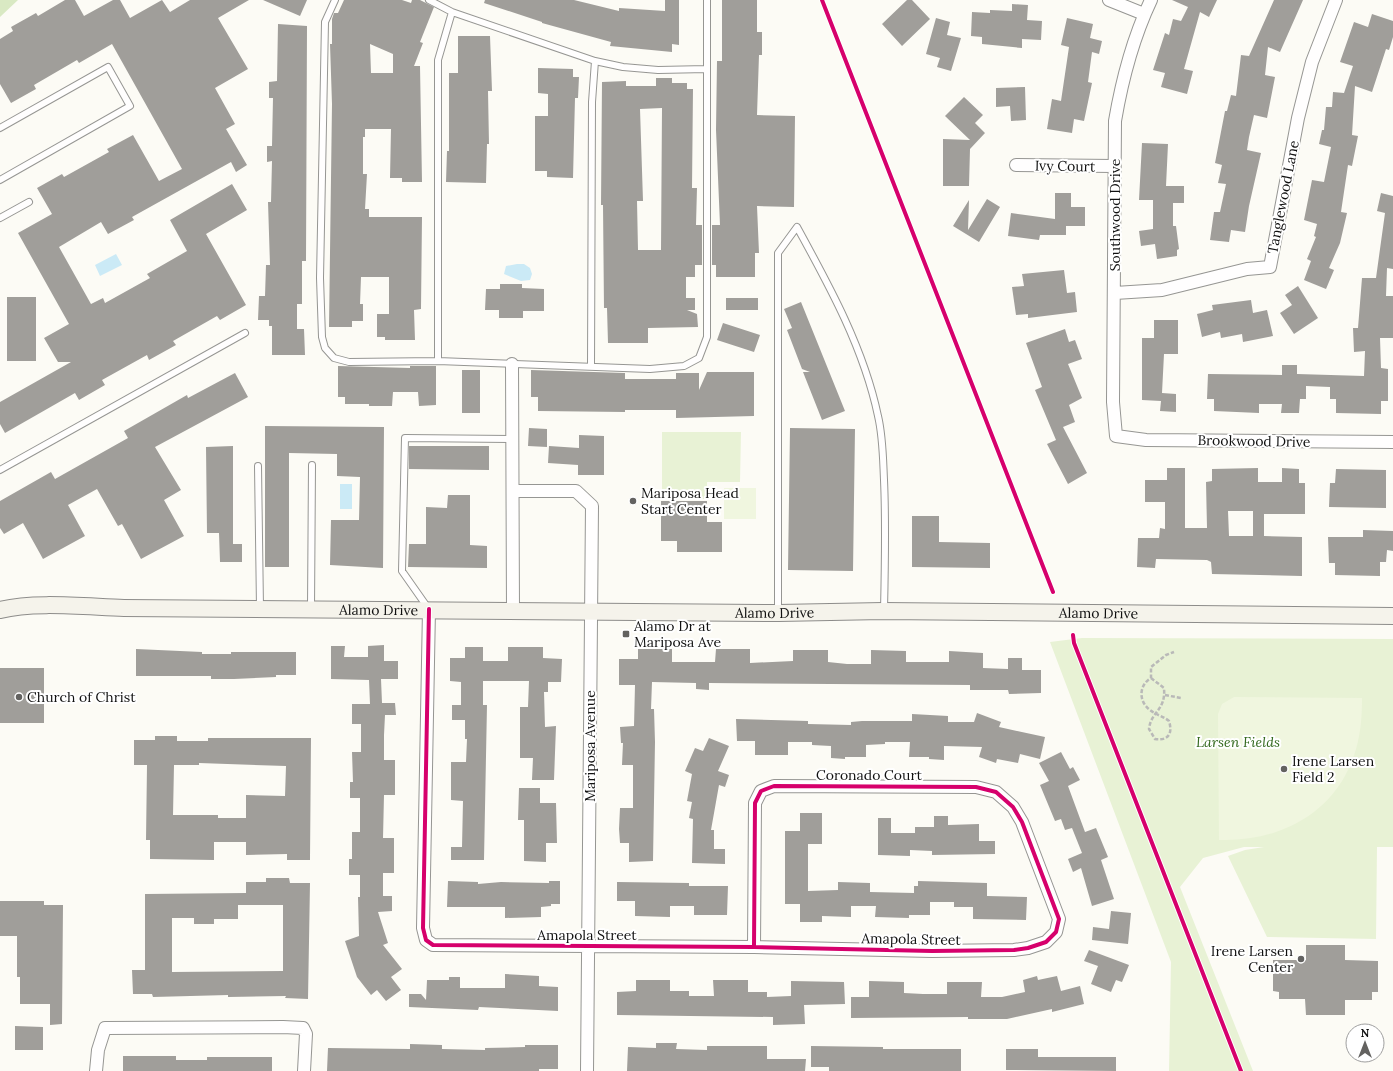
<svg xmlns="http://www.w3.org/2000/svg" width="1393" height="1071" font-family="Lora,serif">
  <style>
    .green { fill: #e8f2d5 }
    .forest { fill: #d9e9c3 }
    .pitch { fill: #f0f6df }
    .water { fill: #cbeaf6 }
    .building { fill: #a09e9a; fill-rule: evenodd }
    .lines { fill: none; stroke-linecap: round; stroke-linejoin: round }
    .service-casing { stroke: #969693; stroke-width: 8 }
    .minor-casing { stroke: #969693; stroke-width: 14 }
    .secondary-casing { stroke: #8d8c8a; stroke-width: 18 }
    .path { stroke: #b9b9b8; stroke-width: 2.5; stroke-dasharray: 4 2; stroke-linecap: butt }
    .service { stroke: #fffefe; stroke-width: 6 }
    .minor { stroke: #fffefe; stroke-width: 12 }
    .secondary { stroke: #f5f3eb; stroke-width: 16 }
    .cycleway-casing { stroke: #fff; stroke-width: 6 }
    .cycleway { stroke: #d6006c; stroke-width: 4 }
    .poi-dot { fill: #636260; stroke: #fff; stroke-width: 1.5 }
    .labels { text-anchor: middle; stroke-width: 4; stroke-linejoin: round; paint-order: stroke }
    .street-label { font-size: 14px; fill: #101010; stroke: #fff }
    .poi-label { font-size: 14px; fill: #101010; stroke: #fff; text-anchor: start }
    .park-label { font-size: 14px; font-style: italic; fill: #33691e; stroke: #fff }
  </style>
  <rect width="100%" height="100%" fill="#fcfbf5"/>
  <!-- green -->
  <path class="green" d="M662,432H741L740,482H707V499H687L679,492H662Z
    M1082,638L1393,639V847H1377L1376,939L1267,937L1228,856L1245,850L1264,847H1244L1203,858L1180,887L1253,1071H1169L1171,962L1050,642Z"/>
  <!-- forest -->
  <path class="forest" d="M0,0H18L0,17Z"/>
  <!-- pitch -->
  <path class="pitch" d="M724,488H756V519H724Z
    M1234,697L1362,698C1362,715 1361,732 1356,749C1338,812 1281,842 1219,840L1218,714L1222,704Z"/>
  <!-- water -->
  <path class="water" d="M116,254L122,265L100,276L95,265Z
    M517,264H524L530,268L532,274L530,280L521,281L504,274L506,266Z
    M340,484H352V509H340Z"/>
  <!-- building -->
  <path class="building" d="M65,0H75L84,16L113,0H120L130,18L162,0L170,12L190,0H249L218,18L248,69L215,88L235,124L226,129L247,165L236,172L231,162L132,217L134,220L108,234L101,222L59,247L91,304L103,298L105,303L150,278L147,274L187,251L170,220L232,184L247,210L206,234L246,305L220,320L217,316L173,341L176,345L149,360L147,355L102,380L105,385L79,400L75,393L5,433L0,424V402L71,362H58L44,338L69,324L18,233L52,214L37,188L62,174L64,177L109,152L107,149L133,135L159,181L182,169L112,44L79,63L77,60L34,85L36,89L11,103L0,84V39L13,31L11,27L36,13L38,16Z
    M263,0H307L300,16Z
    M344,0H402L411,3L412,0H420L434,7L420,42L423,43L414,66H420L422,182H402V178H390L391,129H365V137H363V174H367L365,209H369V217H422L421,309L414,310L415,340H385V337H377V314H389V277H361L360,304H363V321H352V327H329L332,104L330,44H332V19L334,13H338ZM370,44L393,54V73H371Z
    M485,0H574L619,11V8L665,11V0H679V45L672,44V52L610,46L611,42L542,23V22L484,3Z
    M722,0H757V32H762V55H759L757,115L795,116L794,207L757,206L759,253H755V277H716V265H712V225H720L716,130L717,61H722Z
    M907,0H912L930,19L902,46L882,24Z
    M1172,0H1217L1209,17L1200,12L1184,69L1193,71L1187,94L1161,87L1165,73L1153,70L1165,33L1169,35L1173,19L1181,21L1188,7Z
    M1274,0H1303L1280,52L1268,47L1265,75L1275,77L1267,118L1254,115L1249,137L1247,150L1261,153L1249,206L1245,232L1231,230L1229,242L1210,240L1214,212H1220L1226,184L1218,183L1222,165L1215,163L1225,111H1227L1231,95L1236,96L1241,55L1249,56Z
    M1012,4L1028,5L1027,20L1042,21L1041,40L1022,39V48L982,44V37L971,36L972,12L990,13V10L1012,11Z
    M1372,14L1393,21V37L1389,50L1386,49L1372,92L1355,86L1352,135L1358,136L1352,166L1348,165L1341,212L1347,213L1340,243L1329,268L1334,270L1326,289L1304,280L1311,261L1307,259L1316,237L1314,236L1317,224L1304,220L1312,180L1324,182L1331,147L1319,144L1322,130H1324L1326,107H1332L1333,92L1344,93L1353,66L1340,62L1354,22L1368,27Z
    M936,18L950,22L947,35L961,38L951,71L937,67L940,58L926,54Z
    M1067,18L1093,24L1090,38L1102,41L1099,54L1092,52L1088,82L1092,83L1084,121L1074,119L1072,133L1047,129L1052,99L1061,101L1069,47L1061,45Z
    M278,24L307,26L306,261H302V304H297V329H304L305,355H272V326H269V320H258L259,296H265L266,265H270L268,202H271L272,161L267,162V146H272L273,98H269V82L277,81Z
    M458,36H490L492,91H488L489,144H487L486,183L446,182L447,151H449V73H458Z
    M538,68L573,69V77H579L578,98H575L573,178L547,177V171H535V116H548V94L538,93Z
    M656,78H672V83H687V89H693L692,188H697L696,225H702V265H695V277H686V298H695V310H687L697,314L698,327L648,328V343H608L607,308H604L603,205H601L602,82L626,81V86H656ZM662,108L661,250H638L637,201H643L640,109Z
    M1025,87L1026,120L1011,121L1010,106L996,107V88Z
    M964,97L983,115L975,123L985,133L970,149L969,186H943V139L970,140L945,116Z
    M1142,143L1168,144L1166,186H1184V203H1173V226H1176L1179,249L1177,250V256L1157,259L1155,244L1141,246L1139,231L1153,229V200H1139Z
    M1055,193H1071V207H1085V226H1066V235H1040L1039,240L1008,236L1011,213L1055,219Z
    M1381,193L1393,196V269L1387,268L1386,296H1393V338H1380L1381,368L1388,369V401H1381V414L1336,413V399H1330V387L1306,386V399H1300L1299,413H1281L1282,404H1259V413L1214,411V399H1207L1208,374L1282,375V365H1297V374L1364,376L1365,351L1354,352L1353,328H1358L1362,278H1376L1385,213L1377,211Z
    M987,199L1000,207L979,242L953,226L969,200L968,230Z
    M1064,270L1067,293L1075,292L1077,312L1028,318V314L1016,315L1012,287L1024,286L1022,274Z
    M500,284H522V288L544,289V311H523V318H499V310H485L486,289H500Z
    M1298,286L1318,318L1294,334L1280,313L1292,305L1285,295Z
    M7,297H36V361H7Z
    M726,298H758V310H726Z
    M1251,300L1253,313L1267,310L1273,336L1243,342L1242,334L1221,338L1220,332L1202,337L1197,314L1213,310L1212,305Z
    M801,302L845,411L822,420L803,372H810L802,369L787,330L792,328L784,309Z
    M1154,320H1178V354H1164L1162,393L1176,394V412L1160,411L1161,401L1142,400V338H1154Z
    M723,323L760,335L754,352L717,340Z
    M1065,329L1069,342L1075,340L1082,359L1068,364L1082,398L1069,405L1075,422L1063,427L1087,473L1068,484L1047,444L1056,440L1035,390L1042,387L1026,343Z
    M338,366L410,368V366H436V405L419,406L418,392H393L392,406H369V404H345V397H338Z
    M462,370H480V413H462Z
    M531,370L625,373V379H676V373H699V390L707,372H754V416L676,418V410H625V412L538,411V397H531Z
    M235,373L248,397L155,447L181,490L164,500L184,536L141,559L122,524L118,526L97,489L68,505L85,536L43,559L23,523L4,534L0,528V501L51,472L55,479L128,438L124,431L187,395L188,398Z
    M265,426L384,427L383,568L330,565L331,520H359L360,477L337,476V454L289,453V567H265Z
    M529,428L547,429V447L528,446Z
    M790,428L855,429L853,571L788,570Z
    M579,435L604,436V475H578V465L548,463L549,446L579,448Z
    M233,446V544H242V562H220L219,533H207L206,447Z
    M409,446H489V470L409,469Z
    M1167,468H1185V528H1207L1206,482L1212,481V469L1258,468V482H1282V468L1299,469V483H1305V514H1264V536L1302,537V576L1212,574L1211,562L1207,560L1156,559L1155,568L1137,567L1138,538H1159L1160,528L1165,529V502H1145V480H1167ZM1228,511H1253V536H1229Z
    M1336,469L1386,470V508L1329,507L1330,483H1335Z
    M448,495H470V545L487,546V568L408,567L409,544H426V507L447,508Z
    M661,501H707V522H722V552H677V541H661Z
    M912,516H939V542L990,543V568L912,567Z
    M1363,530L1393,531V551L1387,550L1386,562H1380V576L1335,575V563H1329L1328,537H1363Z
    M384,645V661H398V679H381L382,703H395L396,715H385L384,735V760H395V795H384L383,838H394V873H383V896H392V911L378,912L388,943L383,945L402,969L391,977L401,990L386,1001L377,990L371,995L357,977L345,941L359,936L358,897H360V875H349V859H352V832H360V798H350V782H353L352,752H361V724H352V704H370L369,680L331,679V646H345L344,657H368V646Z
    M465,647H483V661H508V647H543V658L562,659L561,682H548V692H544L545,727L556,726L554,780H532L533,758H520V707H528L529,681H483V705H487L484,860H451V847H462L463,801L451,800V762H466L467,739H465V720H452V705H461V682L450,681V658H465Z
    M136,649L202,652V654H231V652H296V675H276V677L234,679H211V676H136Z
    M638,649H672V662H715L716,649H750V663L793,661V650H828V662L847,664H871V650L906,651V662H949V651L983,653V668L1008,669V658H1022V670H1041V693L1009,694L1008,690H970V685L709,683V690L696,689V683L652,682L651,709H654L655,742L653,861L629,862V843H620L619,829L620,808H633V765H622L623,743H621L620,727L634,726L635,685H619V659H638Z
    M0,668H44V723H0Z
    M977,713L1001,722L999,727L1045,737L1040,759L1020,754L1018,763L997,759L996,763L979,757L982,747L944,746V760L929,759V757H909L910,742H885V744L866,745V757H845V759L831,758V746L812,745V742H788V755H755V741H737L736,719L808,721V724L851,725V722L862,721H912V714L948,716V722H974Z
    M155,736H177V741H208V738H311L310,860H287V854L246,855V842H214V860L150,859V840H146L147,765H134V740H155ZM199,763L286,766L285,796L246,795V818H218V815H173L174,765H199Z
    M709,738L729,746L718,771L729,775L725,787L719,785L711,830H714V849H725V864L692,863L693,819L689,818L692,802L687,801L692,774L685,771L695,748L703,751Z
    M1061,752L1070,769L1073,767L1080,780L1068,786L1085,832L1096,828L1108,857L1101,860L1114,899L1092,906L1081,868L1073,872L1068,859L1082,853L1072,828L1065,830L1061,819L1055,821L1040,785L1049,781L1039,763Z
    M519,788H540V803H556L557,843H546V862L524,861V820H518Z
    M800,813H822V844H808V891L838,890V882L870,883V892L914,893V886H918V881L987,883V896L1027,897L1026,920L973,919V907H954V902H930V915H909V918L875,917L876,906H851V917L822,916V922H800V904H785V831H800Z
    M934,816H948V825L979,824V841H995V854L932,855V851L910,850V856L878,855V818H891V833H915V827H934Z
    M266,878H289L290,883H310L308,999L285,998L286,996L228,997V995L153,997L152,994H133L132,970H145V894L246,893V882H266ZM238,905H283V971L172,972V918H194V924H214V919H238Z
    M448,881L478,882V884L501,882L549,883V881H560V904H551V906L541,907V917L505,918V907H447Z
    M617,882L689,883V886H728L727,915H694V906H670V917L635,916V901H617Z
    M0,901H44V905H63L62,1024L50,1025V1004H20V977H17V936H0Z
    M1111,911L1131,913L1128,944L1092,940L1093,927L1109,929Z
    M1306,945H1345V960L1378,961V992H1372V1000H1345V1015H1306L1305,999H1279V992L1273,991V960H1306Z
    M1089,950L1129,965L1122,982L1116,980L1111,992L1091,984L1098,966L1084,961Z
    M505,974L539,976V986L558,987V1011L479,1007L478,1010L409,1007V994H421L426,1000L427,980H449V977H460V988H505Z
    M1037,976L1038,980L1057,976L1061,991L1080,986L1084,1004L1052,1012V1009L1007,1019H968V1017L851,1018V997H869V981L904,982V993L923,994H947V982H982L981,997H1002L1025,992L1023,980Z
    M636,980H670V991H689V996H714L713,980H748V992H767V997L791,996V981L844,982L845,1004L804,1005L805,1024L773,1025V1017L617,1015V992L636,991Z
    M15,1026L43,1027V1050H15Z
    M656,1043H677L676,1049L707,1050V1046H767V1059H806L805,1071H627L628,1047L656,1048Z
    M410,1044L442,1045V1049L485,1050V1048L525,1047V1045H558V1069H539V1071H327L328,1048L410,1049Z
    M811,1046L883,1047V1049H961V1071H829V1067H811Z
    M1006,1049H1038V1057H1116V1071L1006,1070Z
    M123,1056H176V1060H207V1057H272V1071H123Z"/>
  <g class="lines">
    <defs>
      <path id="service" d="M335,0L325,22L320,278L322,337L325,348L334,358L349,362L438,361L650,369L684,366L699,358L707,337V0
        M429,0L452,12L595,61L623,67L658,70L707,69
        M0,128L108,67L130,106L0,180
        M0,218L29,202
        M438,361V60L452,12
        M591,366L592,102L595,61
        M258,466L260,608
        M0,470L245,333
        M311,608L312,465
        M428,608L402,571L405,438L512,439
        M778,613V253L797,227C830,287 864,349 878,416C883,437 883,459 884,480C886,524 885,567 884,610"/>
      <path id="minor" d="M1109,0L1144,14
        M1151,0C1133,38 1122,80 1115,121L1113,402L1116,436L1146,440L1393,442
        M1016,165L1114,166
        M1115,293L1162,290L1247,269L1270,267L1298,118L1312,62L1336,0
        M512,364L513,610
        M513,491H576L592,506L587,1071
        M429,609L423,928L426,940L433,945L754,947L932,951L1014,950L1028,948L1046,942L1056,932L1059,919L1022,822L1013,807L996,792L976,787L774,786L761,791L755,803L754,947
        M96,1071L98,1050L105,1028L283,1027L303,1028L306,1034L304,1071"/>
      <g id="secondary">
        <path id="s1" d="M0,610C33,601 89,607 124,608L778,613L883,611L1393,616"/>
      </g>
    </defs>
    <!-- service casing -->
    <use href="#service" class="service-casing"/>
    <!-- minor casing -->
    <use href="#minor" class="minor-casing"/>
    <!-- secondary casing -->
    <use href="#secondary" class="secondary-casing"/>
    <!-- path -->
    <path class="path" d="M1151,678L1164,688C1166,711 1151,711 1149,729L1155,739C1168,741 1173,734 1169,721C1163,716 1156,715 1150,710C1138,701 1139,685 1151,678V667L1166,655L1174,652
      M1165,695L1181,698"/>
    <!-- service -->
    <use href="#service" class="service"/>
    <!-- minor -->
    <use href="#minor" class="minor"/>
    <!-- secondary -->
    <use href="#secondary" class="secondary"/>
    <defs>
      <path id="cycleway" d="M822,0L1053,592
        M429,609L423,928L426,940L433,945L754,947L932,951L1014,950L1028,948L1046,942L1056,932L1059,919L1022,822L1013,807L996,792L976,787L774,786L761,791L755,803L754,947
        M1073,635L1074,643L1241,1071"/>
    </defs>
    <!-- cycleway casing -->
    <use href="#cycleway" class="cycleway-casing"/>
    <!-- cycleway -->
    <use href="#cycleway" class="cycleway"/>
  </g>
  <!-- markers -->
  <g class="poi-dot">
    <circle cx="633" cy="501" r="4"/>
    <rect x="622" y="630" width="8" height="8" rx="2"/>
    <circle cx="19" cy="697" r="4"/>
    <circle cx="1284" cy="769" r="4"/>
    <circle cx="1301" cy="959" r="4"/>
  </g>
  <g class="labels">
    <!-- street labels -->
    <g class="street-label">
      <text transform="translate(1065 166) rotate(1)" y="5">Ivy Court</text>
      <text transform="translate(1283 197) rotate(-79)" y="5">Tanglewood Lane</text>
      <text transform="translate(1115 215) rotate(-90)" y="5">Southwood Drive</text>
      <text transform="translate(1254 441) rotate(1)" y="5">Brookwood Drive</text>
      <text dy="5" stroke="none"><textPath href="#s1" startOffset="379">Alamo Drive</textPath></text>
      <text dy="5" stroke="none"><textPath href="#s1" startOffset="775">Alamo Drive</textPath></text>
      <text dy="5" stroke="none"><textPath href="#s1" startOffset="1099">Alamo Drive</textPath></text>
      <text transform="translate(590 746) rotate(-90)" y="5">Mariposa Avenue</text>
      <text x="869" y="780">Coronado Court</text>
      <text x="587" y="940">Amapola Street</text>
      <text transform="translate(911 939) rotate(1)" y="5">Amapola Street</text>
    </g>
    <!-- poi labels -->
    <g class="poi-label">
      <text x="641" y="498">Mariposa Head<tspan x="641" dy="16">Start Center</tspan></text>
      <text x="634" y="631">Alamo Dr at<tspan x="634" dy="16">Mariposa Ave</tspan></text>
      <text x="27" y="702">Church of Christ</text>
      <text x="1292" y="766">Irene Larsen<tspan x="1292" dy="16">Field 2</tspan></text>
      <text x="1293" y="956" text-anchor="end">Irene Larsen<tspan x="1293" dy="16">Center</tspan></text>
    </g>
    <!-- park labels -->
    <g class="park-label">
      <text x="1238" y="747">Larsen Fields</text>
    </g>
  </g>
  <!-- north arrow -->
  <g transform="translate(1365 1043)"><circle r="19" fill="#ffffff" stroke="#9f9f9f"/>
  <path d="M0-3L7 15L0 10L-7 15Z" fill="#636260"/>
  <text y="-6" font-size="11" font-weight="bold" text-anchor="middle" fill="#101010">N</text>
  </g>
</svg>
